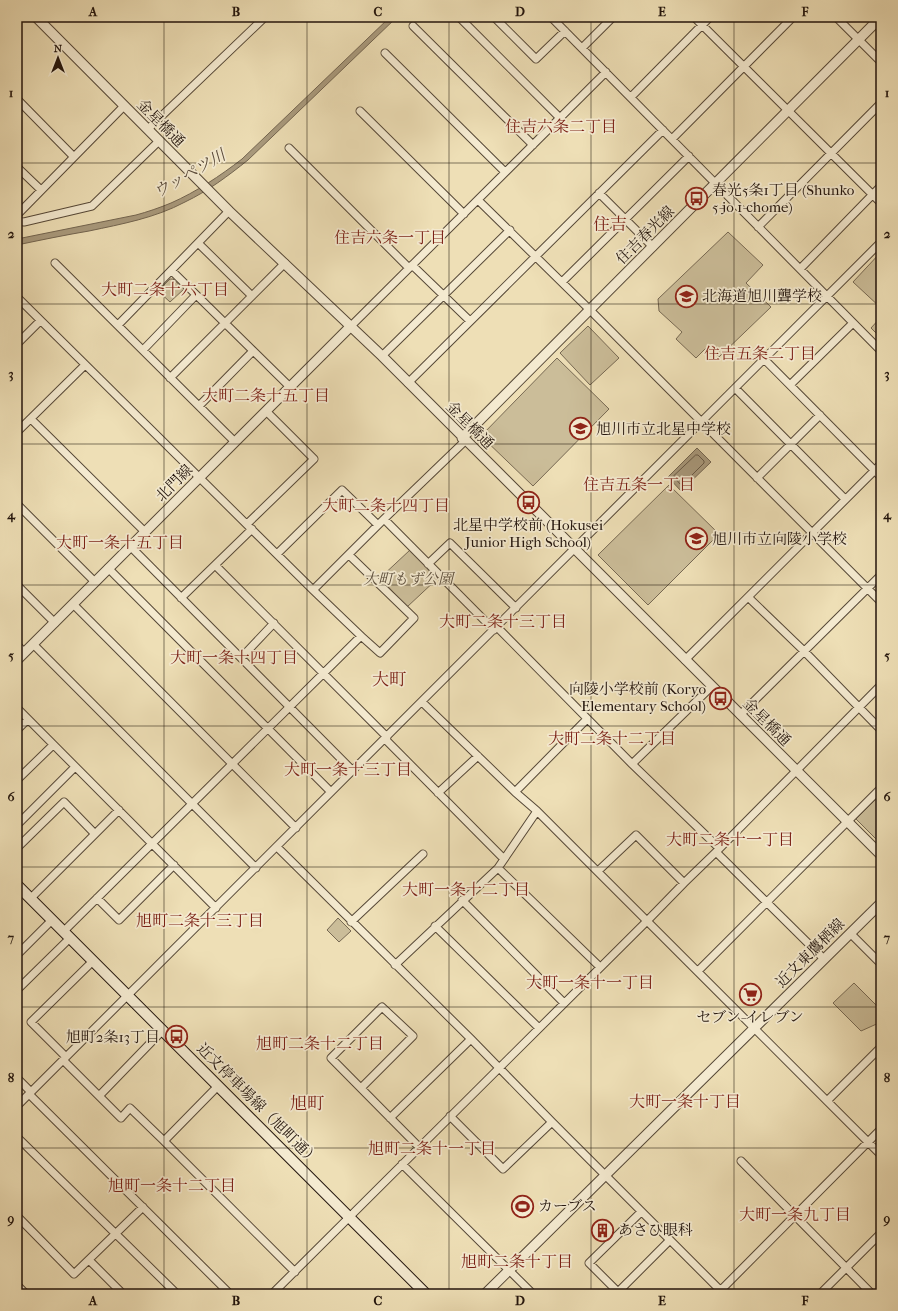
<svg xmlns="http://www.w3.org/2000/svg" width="898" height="1311" font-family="'IM FELL French Canon','Noto Serif JP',serif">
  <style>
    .green { fill: #cbbd99; stroke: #776953 }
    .water { fill: #a99a7d; stroke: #736550 }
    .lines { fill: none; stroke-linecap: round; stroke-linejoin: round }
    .shore { stroke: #665845; stroke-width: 1 }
    .minor-casing { stroke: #564837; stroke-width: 9 }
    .tertiary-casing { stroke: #564837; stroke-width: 11 }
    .secondary-casing { stroke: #23150d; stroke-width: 12 }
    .minor { stroke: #f4ead0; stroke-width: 7 }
    .tertiary { stroke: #f4ead0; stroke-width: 9 }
    .secondary { stroke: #f4ead0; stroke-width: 10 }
    .grid { fill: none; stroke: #23150d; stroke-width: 1; stroke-opacity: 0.55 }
    .labels { text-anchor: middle; stroke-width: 3.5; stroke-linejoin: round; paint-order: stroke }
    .street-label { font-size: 15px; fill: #23150d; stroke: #f4ead0 }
    .poi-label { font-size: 15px; fill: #23150d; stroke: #f4ead0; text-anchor: start }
    .park-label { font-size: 15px; font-style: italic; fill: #5e503e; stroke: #f4ead0 }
    .neighbourhood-label { font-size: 16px; fill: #7a1f14; stroke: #f4ead0 }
    .water-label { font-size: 16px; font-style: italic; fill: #594a3a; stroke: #f4ead0 }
    .quarter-label { font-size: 17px; fill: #7a1f14; stroke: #f4ead0 }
    .neatline { fill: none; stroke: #23150d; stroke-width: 1.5 }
    .grid-label { font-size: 13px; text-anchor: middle; font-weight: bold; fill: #23150d }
  </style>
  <rect width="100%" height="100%" fill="#eedfb6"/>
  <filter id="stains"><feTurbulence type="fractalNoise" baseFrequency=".005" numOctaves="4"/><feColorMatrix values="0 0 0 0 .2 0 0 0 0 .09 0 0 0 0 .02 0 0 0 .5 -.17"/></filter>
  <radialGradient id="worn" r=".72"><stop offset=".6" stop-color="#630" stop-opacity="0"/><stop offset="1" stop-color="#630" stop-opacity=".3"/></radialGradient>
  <!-- green -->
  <path class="green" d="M728,232L763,265L746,283L771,307L719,357L708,346L696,358L676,339L682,332L659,311L658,299Z
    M881,252V308L853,282Z
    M170,279H173L184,289L170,302L158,291Z
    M881,317V335L880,337L871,328Z
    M588,326L619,358L590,385L560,353Z
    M557,358L609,409L533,486L481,436Z
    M669,485L719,534L648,605L598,555Z
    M410,550L437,579L407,607L380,578Z
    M881,794V844L856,819Z
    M338,918L351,931L339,942L327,930Z
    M854,983L881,1010V1022L861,1031L833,1003Z"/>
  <!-- water -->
  <path class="water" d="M390,17H397L248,160C228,176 208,191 185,202C155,218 122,224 89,231C65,235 41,240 17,245V239L136,215C147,212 159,208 171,203C196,192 220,176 242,159Z
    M697,448L711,462L681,491L668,477Z"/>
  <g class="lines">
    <!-- shore -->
    <path class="shore" d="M696,455H698L704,461V463L683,484H680L675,478L674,476Z"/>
    <defs>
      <path id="minor" d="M459,17L560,118
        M494,17L536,59L565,31
        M551,17L881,351
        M694,17L881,203
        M836,17L881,62
        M413,26L533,145
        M582,48L613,17
        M385,53L505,172
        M631,97L710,17
        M17,99L74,157
        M360,111L464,214
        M148,129L265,17
        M672,139L793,17
        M289,148L409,268
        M17,167L41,190
        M599,193L653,247
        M478,200L590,310L881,602
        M17,215L124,106
        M17,221L24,222L92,206L159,141
        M758,227L881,103
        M198,243L252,296
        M55,263L235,442
        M412,265L470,321
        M800,269L881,186
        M172,271L290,387
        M562,282L689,156
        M17,297L313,590L361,636L380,653L414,618L349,555
        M118,325L229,211
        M351,326L606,72
        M17,344L40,321
        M143,350L196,295
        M382,356L510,230
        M764,359L881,477
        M170,378L285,263
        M408,383L663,130
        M790,385L853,323
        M735,388L845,499
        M199,406L253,351
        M31,419L145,532
        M17,432L85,365
        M757,478L820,415
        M17,504L95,582
        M384,519L494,630
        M247,524L314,459L266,411
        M131,547L353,771
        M277,554L342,490L378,525
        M428,564L450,543L516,608
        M215,565L387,737
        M108,568L331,792
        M17,585L55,623
        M313,590L384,519L465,441
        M748,597L804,651L881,730
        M181,598L252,529
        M73,604L296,828
        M497,627L632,764L719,848
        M33,644L256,868
        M17,645L24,652
        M241,658L274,623
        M685,660L881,464
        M422,702L515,792L537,811L881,1155
        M17,708L216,908
        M740,715L881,575
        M17,730L28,719
        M385,739L503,858
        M632,764L712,686
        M17,780L53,745
        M515,792L587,719
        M438,793L478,756
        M17,825L75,767
        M277,847L471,1039L552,1122L724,1294
        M17,848L64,802L95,834
        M716,852L824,959
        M498,868L600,967
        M598,871L636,835L684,883
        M31,898L119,810
        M97,898L119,920L174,865
        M462,900L564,1003
        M351,922L423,854
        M435,926L539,1028
        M64,931L361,636
        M850,933L881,964
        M17,955L52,920
        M395,965L498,868L537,811
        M698,971L881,788
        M17,990L70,938
        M66,1057L31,1022L93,961
        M63,1060L121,1118L130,1108L164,1141
        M17,1078L31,1092
        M218,1086L164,1141L295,1272
        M361,1088L413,1036L382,1007L331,1058L419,1147
        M29,1094L230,1294
        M99,1096L163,1030
        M827,1101L881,1047
        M17,1106L881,242
        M450,1116L503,1169L552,1122
        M390,1118L471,1039
        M17,1137L177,1294
        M741,1161L872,1294
        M402,1164L533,1294
        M641,1212L589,1263L618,1292L670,1240
        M17,1216L74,1274L143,1207
        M89,1260L123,1294
        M17,1285L26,1294
        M272,1294L647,921L684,883L716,852L881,685
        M717,1294L881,1129
        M820,1294L881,1233"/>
      <path id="tertiary" d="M36,17L229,211L382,356L881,855
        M462,438L881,17
        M17,660L351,326
        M485,1294L881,903"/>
      <path id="secondary" d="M17,885L426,1294"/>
    </defs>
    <!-- minor casing -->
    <use href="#minor" class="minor-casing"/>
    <!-- tertiary casing -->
    <use href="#tertiary" class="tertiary-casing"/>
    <!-- secondary casing -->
    <use href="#secondary" class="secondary-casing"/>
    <!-- minor -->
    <use href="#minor" class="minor"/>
    <!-- tertiary -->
    <use href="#tertiary" class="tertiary"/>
    <!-- secondary -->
    <use href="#secondary" class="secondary"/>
  </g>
  <!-- grid -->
  <path class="grid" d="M164,17V1294M307,17V1294M449,17V1294M591,17V1294M734,17V1294M17,163H881M17,304H881M17,444H881M17,585H881M17,726H881M17,867H881M17,1007H881M17,1148H881"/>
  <!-- icons -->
  <defs>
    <symbol id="bus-ring" viewBox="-11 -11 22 22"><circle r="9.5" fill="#f4ead0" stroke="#8f2418" stroke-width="1.5"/><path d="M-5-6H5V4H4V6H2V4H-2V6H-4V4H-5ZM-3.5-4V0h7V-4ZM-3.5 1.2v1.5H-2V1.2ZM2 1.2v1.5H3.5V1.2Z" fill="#8f2418"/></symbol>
    <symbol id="school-ring" viewBox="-11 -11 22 22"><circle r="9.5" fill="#f4ead0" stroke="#8f2418" stroke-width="1.5"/><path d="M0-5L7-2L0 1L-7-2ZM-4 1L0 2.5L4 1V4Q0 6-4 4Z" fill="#8f2418"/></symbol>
    <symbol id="supermarket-ring" viewBox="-11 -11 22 22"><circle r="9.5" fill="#f4ead0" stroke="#8f2418" stroke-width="1.5"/><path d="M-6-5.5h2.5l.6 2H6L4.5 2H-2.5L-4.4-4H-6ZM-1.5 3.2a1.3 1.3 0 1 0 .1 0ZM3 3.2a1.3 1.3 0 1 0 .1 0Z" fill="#8f2418"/></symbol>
    <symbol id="stadium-ring" viewBox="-11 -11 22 22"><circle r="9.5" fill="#f4ead0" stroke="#8f2418" stroke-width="1.5"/><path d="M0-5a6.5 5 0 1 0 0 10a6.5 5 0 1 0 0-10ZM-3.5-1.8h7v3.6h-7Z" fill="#8f2418"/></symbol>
    <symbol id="building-ring" viewBox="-11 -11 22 22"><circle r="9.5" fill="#f4ead0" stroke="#8f2418" stroke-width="1.5"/><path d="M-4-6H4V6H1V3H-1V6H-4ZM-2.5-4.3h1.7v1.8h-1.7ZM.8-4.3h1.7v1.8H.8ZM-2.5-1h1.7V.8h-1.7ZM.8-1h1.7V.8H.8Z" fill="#8f2418"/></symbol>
  </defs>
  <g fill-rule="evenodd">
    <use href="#bus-ring" x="684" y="186" width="25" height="25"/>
    <use href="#school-ring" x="674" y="284" width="25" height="25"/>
    <use href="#school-ring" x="568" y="416" width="25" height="25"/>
    <use href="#bus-ring" x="516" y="490" width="25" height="25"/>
    <use href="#school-ring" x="684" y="526" width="25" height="25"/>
    <use href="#bus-ring" x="708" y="686" width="25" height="25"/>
    <use href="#supermarket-ring" x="738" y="982" width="25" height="25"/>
    <use href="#bus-ring" x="164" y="1024" width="25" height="25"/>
    <use href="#stadium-ring" x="510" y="1194" width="25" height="25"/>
    <use href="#building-ring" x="590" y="1218" width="25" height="25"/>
  </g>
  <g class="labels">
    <!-- street labels -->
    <g class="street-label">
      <text transform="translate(161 123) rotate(45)" y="5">金星橋通</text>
      <text transform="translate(645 235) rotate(-45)" y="5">住吉春光線</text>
      <text transform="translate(470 425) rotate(45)" y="5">金星橋通</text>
      <text transform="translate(174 483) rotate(-45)" y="5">北門線</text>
      <text transform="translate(767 722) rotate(45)" y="5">金星橋通</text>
      <text transform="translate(810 953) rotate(-45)" y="5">近文東鷹栖線</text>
      <text transform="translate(258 1104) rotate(45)" y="5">近文停車場線（旭町通）</text>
    </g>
    <!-- poi labels -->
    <g class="poi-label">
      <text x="712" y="195">春光5条1丁目 (Shunko<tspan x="712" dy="17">5-jo 1-chome)</tspan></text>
      <text x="702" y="301">北海道旭川聾学校</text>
      <text x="596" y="434">旭川市立北星中学校</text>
      <text x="528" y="530" text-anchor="middle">北星中学校前 (Hokusei<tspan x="528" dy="17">Junior High School)</tspan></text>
      <text x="712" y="544">旭川市立向陵小学校</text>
      <text x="706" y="694" text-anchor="end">向陵小学校前 (Koryo<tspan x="706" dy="17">Elementary School)</tspan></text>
      <text x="750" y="1022" text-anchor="middle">セブン-イレブン</text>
      <text x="160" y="1042" text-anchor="end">旭町2条13丁目</text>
      <text x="538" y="1211">カーブス</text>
      <text x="618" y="1235">あさひ眼科</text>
    </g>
    <!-- park labels -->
    <g class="park-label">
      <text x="408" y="584">大町もず公園</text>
    </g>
    <!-- neighbourhood labels -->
    <g class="neighbourhood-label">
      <text x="561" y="132">住吉六条二丁目</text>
      <text x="390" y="243">住吉六条一丁目</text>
      <text x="165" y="295">大町二条十六丁目</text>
      <text x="760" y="359">住吉五条二丁目</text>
      <text x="266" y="401">大町二条十五丁目</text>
      <text x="639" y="490">住吉五条一丁目</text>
      <text x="386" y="511">大町二条十四丁目</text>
      <text x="120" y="548">大町一条十五丁目</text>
      <text x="503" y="627">大町二条十三丁目</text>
      <text x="234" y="663">大町一条十四丁目</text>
      <text x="612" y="744">大町二条十二丁目</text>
      <text x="348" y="775">大町一条十三丁目</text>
      <text x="730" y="845">大町二条十一丁目</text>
      <text x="466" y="895">大町一条十二丁目</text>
      <text x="200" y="926">旭町二条十三丁目</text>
      <text x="590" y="988">大町一条十一丁目</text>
      <text x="320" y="1049">旭町二条十二丁目</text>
      <text x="685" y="1107">大町一条十丁目</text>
      <text x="432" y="1154">旭町二条十一丁目</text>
      <text x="172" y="1191">旭町一条十二丁目</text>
      <text x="795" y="1220">大町一条九丁目</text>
      <text x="517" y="1267">旭町二条十丁目</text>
    </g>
    <!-- water labels -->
    <g class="water-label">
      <text transform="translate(189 173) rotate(-30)" y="6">ウッペツ川</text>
    </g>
    <!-- quarter labels -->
    <g class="quarter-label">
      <text x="610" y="230">住吉</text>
      <text x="389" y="685">大町</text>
      <text x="307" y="1109">旭町</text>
    </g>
  </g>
  <!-- margin -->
  <rect width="898" height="1311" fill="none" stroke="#eedfb6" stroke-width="44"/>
  <!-- north arrow -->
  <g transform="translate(58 58)" stroke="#f4ead0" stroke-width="3" paint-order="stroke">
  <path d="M0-3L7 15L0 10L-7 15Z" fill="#23150d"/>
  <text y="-6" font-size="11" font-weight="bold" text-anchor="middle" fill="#23150d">N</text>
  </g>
  <rect x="22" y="22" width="854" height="1267" class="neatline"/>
  <g class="grid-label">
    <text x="93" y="16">A</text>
    <text x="236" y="16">B</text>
    <text x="378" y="16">C</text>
    <text x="520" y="16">D</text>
    <text x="662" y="16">E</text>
    <text x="805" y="16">F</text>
    <text x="11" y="97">1</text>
    <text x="887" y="97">1</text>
    <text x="11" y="238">2</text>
    <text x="887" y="238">2</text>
    <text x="11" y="378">3</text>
    <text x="887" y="378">3</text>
    <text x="11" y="519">4</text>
    <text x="887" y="519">4</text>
    <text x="11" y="660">5</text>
    <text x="887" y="660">5</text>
    <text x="11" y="801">6</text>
    <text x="887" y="801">6</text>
    <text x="11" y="942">7</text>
    <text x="887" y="942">7</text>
    <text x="11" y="1082">8</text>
    <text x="887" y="1082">8</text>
    <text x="11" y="1223">9</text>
    <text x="887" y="1223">9</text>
    <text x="93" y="1305">A</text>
    <text x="236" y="1305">B</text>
    <text x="378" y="1305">C</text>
    <text x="520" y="1305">D</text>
    <text x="662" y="1305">E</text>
    <text x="805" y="1305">F</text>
  </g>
  <rect width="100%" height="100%" filter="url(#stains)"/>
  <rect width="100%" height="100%" fill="url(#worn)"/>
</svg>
